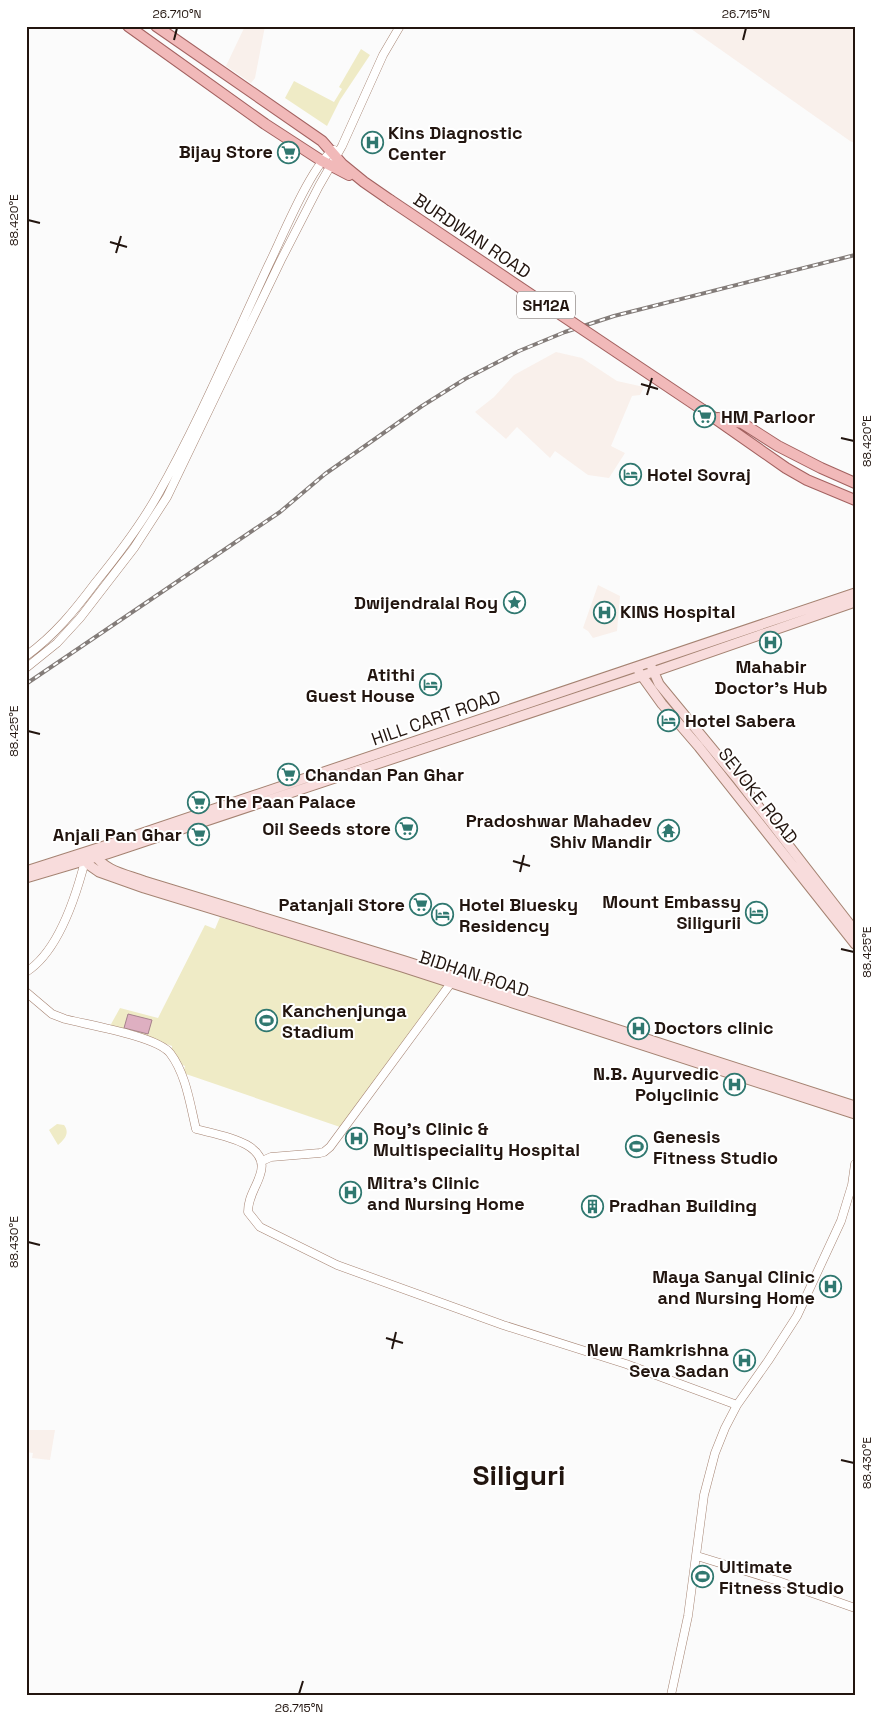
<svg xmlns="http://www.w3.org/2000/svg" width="881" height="1721" font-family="'Space Grotesk',sans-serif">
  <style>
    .built { fill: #f9f0eb }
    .green { fill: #efebc6 }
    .water { fill: #deafc1; stroke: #a6818c }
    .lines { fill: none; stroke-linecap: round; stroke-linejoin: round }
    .tertiary-casing { stroke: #a58372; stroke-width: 9 }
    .secondary-casing { stroke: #a58372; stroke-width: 11 }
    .primary-casing { stroke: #a36260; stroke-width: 12 }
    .tertiary { stroke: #fff; stroke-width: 8 }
    .secondary { stroke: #f8dcdc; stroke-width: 9 }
    .primary { stroke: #f1b9b9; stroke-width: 10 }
    .rail-casing { stroke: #837c79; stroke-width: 4 }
    .rail { stroke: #fff; stroke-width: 2; stroke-dasharray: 5.5; stroke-linecap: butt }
    .primary-bridge-casing { stroke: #a36260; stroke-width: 12; stroke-linecap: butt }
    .primary-bridge { stroke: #f1b9b9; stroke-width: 10 }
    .ticks { fill: none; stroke: #22150f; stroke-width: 2 }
    .labels { text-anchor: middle; stroke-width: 4; stroke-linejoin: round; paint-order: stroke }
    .shield { fill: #fff; stroke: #645b57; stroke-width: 1 }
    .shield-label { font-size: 16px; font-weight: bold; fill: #22150f }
    .poi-label { font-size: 18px; font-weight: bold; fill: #22150f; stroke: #fff; text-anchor: start }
    .street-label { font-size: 18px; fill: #22150f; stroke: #fff }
    .town-label { font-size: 28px; font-weight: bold; fill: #22150f; stroke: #fff }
    .neatline { fill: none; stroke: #22150f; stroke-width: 2 }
    .ticks-label { font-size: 12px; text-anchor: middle; fill: #22150f }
  </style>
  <rect width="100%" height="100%" fill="#fbfbfb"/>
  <!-- built -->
  <path class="built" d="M245,26H265L255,78L251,83L226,66Z
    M687,26H855V143L850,141Z
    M556,352L582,358L617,381L644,387L640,395L632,396L611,446L625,453L609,478L588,475L555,451L550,458L517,427L506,439L475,412L494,397L514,375Z
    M598,585L620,596L617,631L593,638L588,631L583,628Z
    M26,1430H55L50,1460L32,1458L33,1453L26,1452Z"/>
  <!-- green -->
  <path class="green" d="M361,49L370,55L340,100L327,126L285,98L294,81L334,102L342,89L339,87Z
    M220,917L446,985L340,1127L183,1073L185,1066L180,1064L172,1051V1046L141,1035L110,1026L120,1008L158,1018L205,925L215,929Z
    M57,1124L64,1125C70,1133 65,1139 58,1145L49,1130Z"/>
  <!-- water -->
  <path class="water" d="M128,1014L152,1020L148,1034L124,1028Z"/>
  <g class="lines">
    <defs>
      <path id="tertiary" d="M26,656C55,635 75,610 96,582C118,555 140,526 157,496C199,422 233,341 269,264C281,240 313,161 334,150
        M26,668L57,643L80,618L134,548L167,497L281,260L319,186L342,146L383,55L400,26
        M26,972C58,952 76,896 85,861
        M26,992L52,1014L65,1019C88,1025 156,1036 170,1053C186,1074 190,1104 196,1129C218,1135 272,1142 260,1175C256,1188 248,1197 248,1212L260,1227L337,1265L503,1325L626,1364L737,1405
        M262,1161L271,1157L320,1153L324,1152L330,1147L451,983
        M697,1556L778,1581L855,1608
        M671,1695L688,1616L704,1495L715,1453L725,1428L737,1405L768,1361L797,1316L841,1221L852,1185L855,1164"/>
      <path id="secondary" d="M652,668L659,684L738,780L855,931
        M639,672L662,704L699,747L855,944
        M94,854C105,871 125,874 144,881L405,961L855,1106
        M82,856L89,865L99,872L144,888L402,967L855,1114
        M26,871L104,846L855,593
        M26,878L107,854L653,672L855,602"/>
      <path id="primary" d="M128,26L265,124L322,161L349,175
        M156,26L322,141L342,164L364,182L390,200
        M703,410L786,468L807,480L855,500
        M718,418L742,423L778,446L821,468L855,483"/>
    </defs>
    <!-- tertiary casing -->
    <use href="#tertiary" class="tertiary-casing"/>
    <!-- secondary casing -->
    <use href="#secondary" class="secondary-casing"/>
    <!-- primary casing -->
    <use href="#primary" class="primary-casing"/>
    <!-- tertiary -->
    <use href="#tertiary" class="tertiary"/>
    <!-- secondary -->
    <use href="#secondary" class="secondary"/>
    <!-- primary -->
    <use href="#primary" class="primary"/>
    <defs>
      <path id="rail" d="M26,684L280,512L325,474L422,406L465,379L519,351L565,332L614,316L855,255"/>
    </defs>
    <!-- rail casing -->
    <use href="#rail" class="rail-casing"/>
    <!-- rail -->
    <use href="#rail" class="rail"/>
    <defs>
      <path id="primary-bridge" d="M390,200L703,410"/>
    </defs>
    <!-- primary-bridge casing -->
    <use href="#primary-bridge" class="primary-bridge-casing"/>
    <!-- primary-bridge -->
    <use href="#primary-bridge" class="primary-bridge"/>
  </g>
  <!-- ticks -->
  <path class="ticks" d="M174,40L177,28M743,40L746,28M28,220L40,223M110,242L127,247M116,253L121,236M641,384L658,389M647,395L652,378M841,438L854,441M28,731L40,734M513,861L530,866M520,872L524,855M841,949L854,952M28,1242L40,1245M386,1338L403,1343M392,1349L396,1332M841,1460L854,1463M299,1694L303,1681"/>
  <!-- icons -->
  <defs>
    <symbol id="hospital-ring" viewBox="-11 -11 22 22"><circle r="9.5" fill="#fff" stroke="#307870" stroke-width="1.5"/><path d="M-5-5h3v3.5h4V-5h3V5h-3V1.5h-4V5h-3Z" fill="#307870"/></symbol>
    <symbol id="supermarket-ring" viewBox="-11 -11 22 22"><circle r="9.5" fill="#fff" stroke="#307870" stroke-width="1.5"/><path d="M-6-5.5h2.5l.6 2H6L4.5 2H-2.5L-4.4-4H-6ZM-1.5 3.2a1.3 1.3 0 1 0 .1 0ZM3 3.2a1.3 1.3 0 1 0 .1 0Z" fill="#307870"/></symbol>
    <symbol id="hotel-ring" viewBox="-11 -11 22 22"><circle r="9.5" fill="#fff" stroke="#307870" stroke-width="1.5"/><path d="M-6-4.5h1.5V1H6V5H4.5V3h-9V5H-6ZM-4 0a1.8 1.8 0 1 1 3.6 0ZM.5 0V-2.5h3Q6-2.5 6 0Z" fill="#307870"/></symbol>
    <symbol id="sight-ring" viewBox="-11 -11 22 22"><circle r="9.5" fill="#fff" stroke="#307870" stroke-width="1.5"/><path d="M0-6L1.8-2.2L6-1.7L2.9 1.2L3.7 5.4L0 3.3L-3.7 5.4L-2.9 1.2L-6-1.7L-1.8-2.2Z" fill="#307870"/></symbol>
    <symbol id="temple-ring" viewBox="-11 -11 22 22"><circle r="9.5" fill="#fff" stroke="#307870" stroke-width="1.5"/><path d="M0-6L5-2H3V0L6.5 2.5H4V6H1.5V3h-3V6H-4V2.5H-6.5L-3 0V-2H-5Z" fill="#307870"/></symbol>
    <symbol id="stadium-ring" viewBox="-11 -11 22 22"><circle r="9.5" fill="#fff" stroke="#307870" stroke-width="1.5"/><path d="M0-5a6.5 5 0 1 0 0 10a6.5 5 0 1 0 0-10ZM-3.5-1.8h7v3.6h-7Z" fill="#307870"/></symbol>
    <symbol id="building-ring" viewBox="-11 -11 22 22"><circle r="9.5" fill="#fff" stroke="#307870" stroke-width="1.5"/><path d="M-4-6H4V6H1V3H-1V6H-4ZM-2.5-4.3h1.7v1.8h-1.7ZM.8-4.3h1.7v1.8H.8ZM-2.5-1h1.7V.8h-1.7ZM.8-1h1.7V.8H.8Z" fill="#307870"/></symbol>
  </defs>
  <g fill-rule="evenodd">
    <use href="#hospital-ring" x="360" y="130" width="25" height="25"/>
    <use href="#supermarket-ring" x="276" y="140" width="25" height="25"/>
    <use href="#supermarket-ring" x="692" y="404" width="25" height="25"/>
    <use href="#hotel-ring" x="618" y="462" width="25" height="25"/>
    <use href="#sight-ring" x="502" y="590" width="25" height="25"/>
    <use href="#hospital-ring" x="592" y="600" width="25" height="25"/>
    <use href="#hospital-ring" x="758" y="630" width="25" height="25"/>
    <use href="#hotel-ring" x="418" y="672" width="25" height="25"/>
    <use href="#hotel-ring" x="656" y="708" width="25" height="25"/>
    <use href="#supermarket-ring" x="276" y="762" width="25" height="25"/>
    <use href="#supermarket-ring" x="186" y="790" width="25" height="25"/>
    <use href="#supermarket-ring" x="394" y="816" width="25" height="25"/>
    <use href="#temple-ring" x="656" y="818" width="25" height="25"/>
    <use href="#supermarket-ring" x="186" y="822" width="25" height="25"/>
    <use href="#supermarket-ring" x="408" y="892" width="25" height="25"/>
    <use href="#hotel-ring" x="744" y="900" width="25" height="25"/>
    <use href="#hotel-ring" x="430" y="902" width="25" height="25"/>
    <use href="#stadium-ring" x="254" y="1008" width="25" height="25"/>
    <use href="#hospital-ring" x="626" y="1016" width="25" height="25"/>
    <use href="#hospital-ring" x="722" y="1072" width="25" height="25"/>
    <use href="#hospital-ring" x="344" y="1126" width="25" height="25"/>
    <use href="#stadium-ring" x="624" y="1134" width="25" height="25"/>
    <use href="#hospital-ring" x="338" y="1180" width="25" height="25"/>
    <use href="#building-ring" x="580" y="1194" width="25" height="25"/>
    <use href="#hospital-ring" x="818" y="1274" width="25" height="25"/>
    <use href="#hospital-ring" x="732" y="1348" width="25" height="25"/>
    <use href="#stadium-ring" x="690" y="1564" width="25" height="25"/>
  </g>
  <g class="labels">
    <!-- shield labels -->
    <rect class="shield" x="517" y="291.5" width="58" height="27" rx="4"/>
    <g class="shield-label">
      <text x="546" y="311">SH12A</text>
    </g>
    <!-- poi labels -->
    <g class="poi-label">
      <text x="388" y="139">Kins Diagnostic<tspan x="388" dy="21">Center</tspan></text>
      <text x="273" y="158" text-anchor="end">Bijay Store</text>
      <text x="721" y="423">HM Parloor</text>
      <text x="647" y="481">Hotel Sovraj</text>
      <text x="498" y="609" text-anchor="end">Dwijendralal Roy</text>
      <text x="620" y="618">KINS Hospital</text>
      <text x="771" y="673" text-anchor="middle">Mahabir<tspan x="771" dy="21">Doctor's Hub</tspan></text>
      <text x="415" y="681" text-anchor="end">Atithi<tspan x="415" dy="21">Guest House</tspan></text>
      <text x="685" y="727">Hotel Sabera</text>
      <text x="305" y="781">Chandan Pan Ghar</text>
      <text x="215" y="808">The Paan Palace</text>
      <text x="652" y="827" text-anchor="end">Pradoshwar Mahadev<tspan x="652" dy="21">Shiv Mandir</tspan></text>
      <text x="391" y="835" text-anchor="end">Oil Seeds store</text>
      <text x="182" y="841" text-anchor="end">Anjali Pan Ghar</text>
      <text x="741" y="908" text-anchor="end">Mount Embassy<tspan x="741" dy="21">Siligurii</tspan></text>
      <text x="405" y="911" text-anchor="end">Patanjali Store</text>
      <text x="459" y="911">Hotel Bluesky<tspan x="459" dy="21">Residency</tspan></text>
      <text x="282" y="1017">Kanchenjunga<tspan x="282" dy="21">Stadium</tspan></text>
      <text x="654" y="1034">Doctors clinic</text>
      <text x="719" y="1080" text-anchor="end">N.B. Ayurvedic<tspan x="719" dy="21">Polyclinic</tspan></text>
      <text x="373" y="1135">Roy's Clinic &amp;<tspan x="373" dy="21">Multispeciality Hospital</tspan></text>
      <text x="653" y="1143">Genesis<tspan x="653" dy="21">Fitness Studio</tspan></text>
      <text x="367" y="1189">Mitra's Clinic<tspan x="367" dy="21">and Nursing Home</tspan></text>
      <text x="609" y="1212">Pradhan Building</text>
      <text x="815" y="1283" text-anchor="end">Maya Sanyal Clinic<tspan x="815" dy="21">and Nursing Home</tspan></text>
      <text x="729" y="1356" text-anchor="end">New Ramkrishna<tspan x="729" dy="21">Seva Sadan</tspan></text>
      <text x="719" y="1573">Ultimate<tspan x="719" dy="21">Fitness Studio</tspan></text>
    </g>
    <!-- street labels -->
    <g class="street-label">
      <text transform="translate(472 236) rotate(34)" y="6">BURDWAN ROAD</text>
      <text transform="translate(436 718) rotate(-19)" y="6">HILL CART ROAD</text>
      <text transform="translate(758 796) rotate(52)" y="6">SEVOKE ROAD</text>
      <text transform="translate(474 974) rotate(18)" y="6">BIDHAN ROAD</text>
    </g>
    <!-- town labels -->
    <g class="town-label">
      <text x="519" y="1485">Siliguri</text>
    </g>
  </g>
  <!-- border -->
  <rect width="881" height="1721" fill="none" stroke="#ffffff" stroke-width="55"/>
  <rect x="28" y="28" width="826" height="1666" class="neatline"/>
  <g class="ticks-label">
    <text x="177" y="18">26.710°N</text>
    <text x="746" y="18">26.715°N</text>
    <text transform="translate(14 220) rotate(-90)" y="4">88.420°E</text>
    <text transform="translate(867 441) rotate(-90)" y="4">88.420°E</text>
    <text transform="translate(14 731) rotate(-90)" y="4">88.425°E</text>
    <text transform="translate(867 952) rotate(-90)" y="4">88.425°E</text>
    <text transform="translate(14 1242) rotate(-90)" y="4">88.430°E</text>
    <text transform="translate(867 1463) rotate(-90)" y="4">88.430°E</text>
    <text x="299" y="1712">26.715°N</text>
  </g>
</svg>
